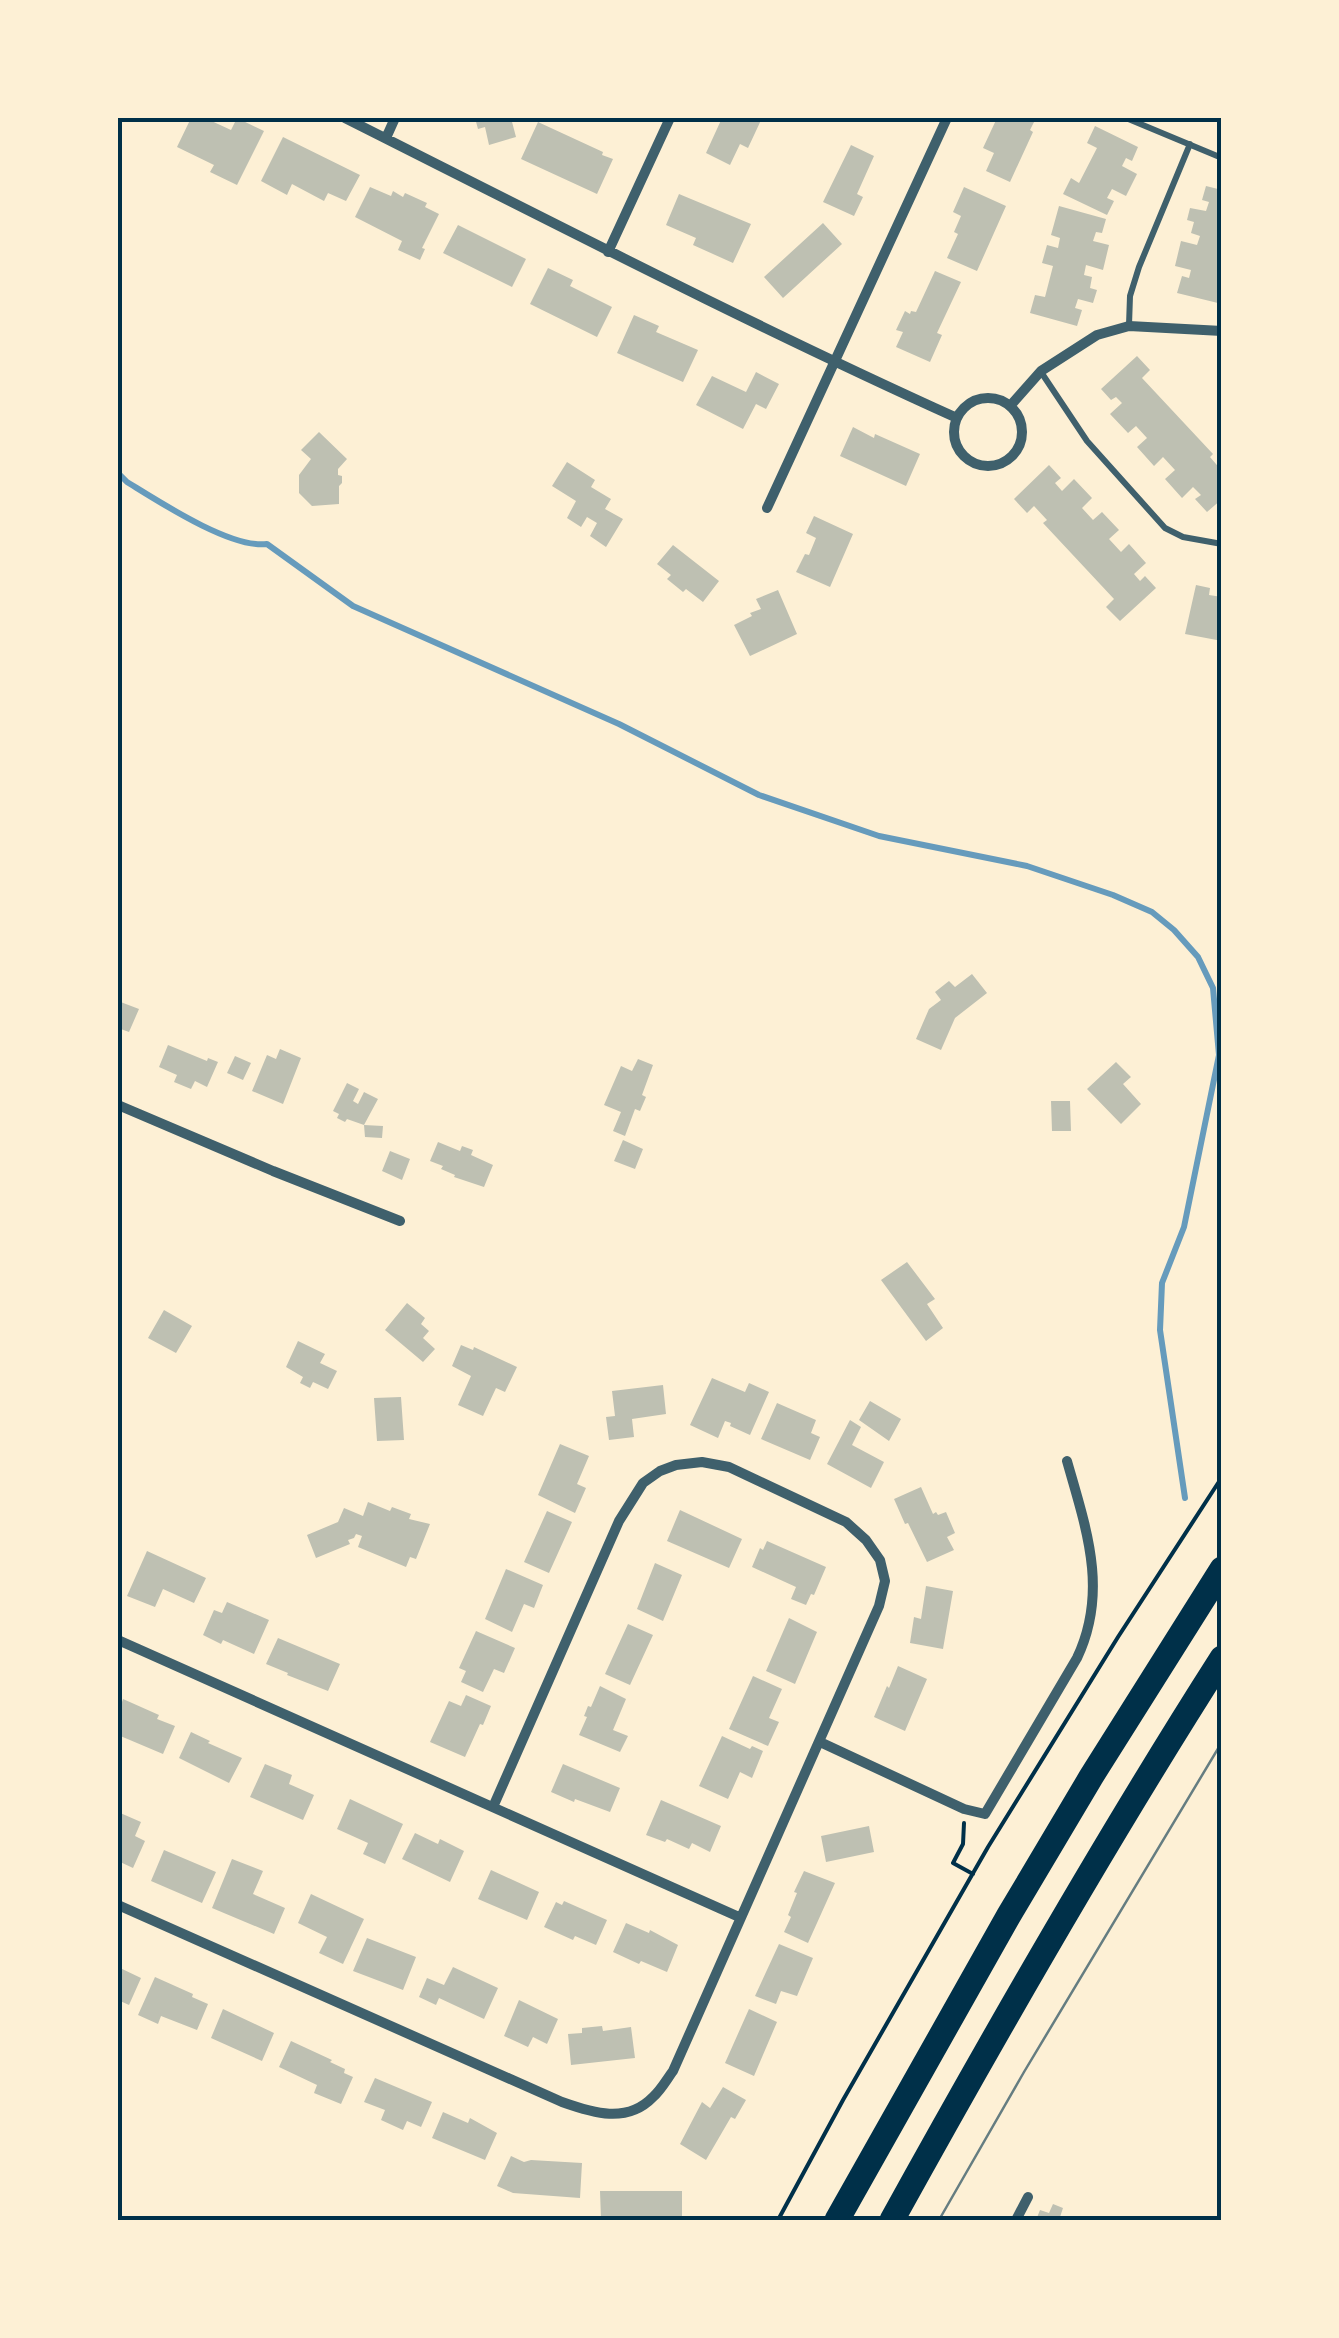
<svg xmlns="http://www.w3.org/2000/svg" width="1339" height="2338" font-family="'Noto Sans',sans-serif">
  <style>
    .lines { fill: none; stroke-linecap: round; stroke-linejoin: round }
    .stream { stroke: #669bbc; stroke-width: 6 }
    .building { fill: #bec0b2 }
    .path { stroke: #003049; stroke-width: 4 }
    .service { stroke: #3f606c; stroke-width: 6 }
    .minor { stroke: #3f606c; stroke-width: 10 }
    .motorway { stroke: #003049; stroke-width: 25 }
    .tram { stroke: #657d81; stroke-width: 2.5 }
    .neatline { fill: none; stroke: #003049; stroke-width: 4 }
  </style>
  <rect width="100%" height="100%" fill="#fdf0d5"/>
  <g class="lines">
    <!-- stream -->
    <path class="stream" d="M118,473L127,482C158,501 231,549 267,544L353,606L619,724L759,795L879,836L1027,866L1113,895L1152,912L1174,930L1198,957L1213,988L1219,1055L1184,1227L1162,1283L1160,1330L1185,1498"/>
  </g>
  <!-- building -->
  <path class="building" d="M191,118H205L231,130L237,118L264,131L237,185L210,172L214,165L177,147Z
    M475,118H511L516,137L489,145L485,127L478,129Z
    M722,118H762L748,148L740,144L730,165L706,153Z
    M997,118H1036L1030,130L1033,132L1010,182L986,171L994,153L983,148Z
    M538,122L603,152L602,155L613,159L597,194L521,159Z
    M1095,126L1138,147L1132,161L1126,158L1122,166L1137,174L1126,196L1112,189L1107,198L1114,201L1107,215L1063,194L1071,178L1079,183L1097,148L1087,143Z
    M283,137L360,175L346,201L328,193L324,201L292,184L287,195L261,181Z
    M851,145L874,156L857,194L863,197L854,216L823,202Z
    M1206,186L1222,190V304L1177,293L1182,276L1189,278L1191,270L1175,266L1181,241L1197,245L1200,236L1191,233L1194,222L1187,220L1190,208L1206,211L1209,202L1202,200Z
    M370,187L391,196L393,191L403,197L405,193L427,203L425,207L439,214L422,248L425,249L420,260L398,250L402,241L355,217Z
    M964,187L1006,206L977,271L947,258L958,234L954,232L961,216L953,212Z
    M679,194L751,224L733,263L693,245L696,238L666,225Z
    M1059,206L1106,219L1102,233L1096,232L1093,241L1109,245L1103,270L1086,265L1084,275L1092,277L1090,288L1097,290L1093,303L1078,299L1075,308L1082,310L1077,326L1030,313L1035,295L1045,297L1053,266L1042,263L1047,245L1058,248L1060,238L1051,235Z
    M823,223L842,244L783,298L764,277Z
    M458,225L526,259L512,287L443,253Z
    M548,268L573,280L570,286L612,307L597,337L530,304Z
    M935,271L961,282L937,333L942,335L930,362L896,347L903,332L896,330L905,311L910,314L911,311L916,312Z
    M634,315L659,326L656,332L698,350L683,382L617,353Z
    M1137,356L1150,370L1142,378L1213,454L1210,457L1222,471V499L1207,512L1195,499L1201,495L1193,487L1182,498L1165,479L1175,470L1163,457L1154,466L1137,447L1147,438L1136,426L1128,433L1110,414L1122,403L1116,397L1111,400L1101,389Z
    M756,372L779,384L766,409L756,404L743,429L696,405L712,376L746,392Z
    M853,427L874,438L875,434L920,454L906,486L840,456Z
    M319,432L347,459L338,469V475L342,476V483L339,486V504L312,506L299,493V475L311,459L301,450Z
    M567,462L595,480L591,487L611,499L605,509L623,519L606,547L590,536L597,523L587,517L581,527L567,518L576,501L552,486Z
    M1049,465L1061,478L1055,483L1062,491L1074,479L1092,498L1082,508L1093,520L1102,512L1119,530L1109,539L1121,552L1129,544L1146,563L1134,574L1140,581L1145,576L1156,588L1120,621L1106,607L1114,599L1043,523L1047,520L1034,506L1027,513L1014,499Z
    M814,516L853,534L830,587L796,572L805,554L809,555L816,538L806,533Z
    M673,545L719,581L703,602L686,589L683,592L667,579L671,575L657,564Z
    M1196,585L1210,588L1209,595L1222,597V641L1185,634Z
    M778,590L797,634L750,656L734,625L752,616L750,613L761,609L756,599Z
    M972,974L987,993L955,1018L941,1050L916,1039L929,1009L941,1000L935,992L949,981L955,987Z
    M118,1001L139,1009L129,1032L118,1028Z
    M168,1045L207,1061L208,1058L218,1062L207,1087L195,1081L191,1089L174,1082L177,1075L159,1067Z
    M280,1049L301,1058L283,1104L252,1091L267,1055L276,1059Z
    M235,1056L251,1063L243,1080L227,1073Z
    M638,1059L653,1065L642,1095L646,1097L640,1111L635,1109L625,1136L613,1131L621,1112L604,1105L621,1066L632,1071Z
    M1116,1062L1131,1077L1123,1084L1141,1104L1121,1124L1087,1089Z
    M347,1083L359,1089L353,1101L358,1104L364,1092L378,1099L364,1125L383,1126L382,1138L365,1137L364,1125L347,1119L345,1122L337,1118L339,1114L333,1111Z
    M1051,1101H1070L1071,1131H1052Z
    M623,1140L643,1149L635,1169L614,1161Z
    M438,1142L460,1151L462,1146L473,1150L471,1155L493,1165L484,1187L454,1177L455,1175L441,1169L443,1166L430,1161Z
    M390,1151L410,1159L402,1180L382,1171Z
    M907,1262L935,1299L927,1304L943,1328L926,1341L881,1280Z
    M407,1303L425,1318L421,1324L429,1331L423,1338L435,1349L423,1362L385,1330Z
    M164,1310L192,1326L176,1353L148,1338Z
    M298,1341L325,1354L320,1363L337,1371L328,1389L313,1382L310,1388L300,1383L303,1377L286,1367Z
    M461,1345L473,1350L474,1347L517,1367L505,1392L496,1388L483,1416L458,1405L471,1376L452,1366Z
    M712,1378L745,1392L749,1383L769,1392L750,1435L730,1426L731,1423L725,1421L718,1438L690,1425Z
    M663,1385L666,1414L632,1419L634,1437L609,1440L606,1417L615,1416L612,1391Z
    M401,1397L404,1440L377,1441L374,1398Z
    M870,1401L901,1419L889,1441L859,1420Z
    M777,1403L816,1420L811,1433L820,1437L810,1460L761,1439Z
    M850,1420L861,1427L852,1445L884,1462L871,1488L827,1464Z
    M560,1444L589,1456L577,1484L586,1488L575,1513L538,1495Z
    M921,1487L933,1514L936,1512L938,1515L946,1512L955,1533L947,1537L954,1550L927,1562L908,1523L905,1524L894,1499Z
    M368,1502L390,1511L392,1507L411,1514L409,1519L430,1524L416,1559L410,1557L406,1567L358,1547L362,1536L356,1534L354,1538L348,1540L350,1544L316,1558L307,1535L338,1522L344,1508L363,1516Z
    M680,1510L742,1539L729,1568L667,1541Z
    M547,1511L572,1522L549,1573L524,1562Z
    M767,1541L826,1567L814,1595L811,1594L806,1605L791,1599L796,1587L752,1567L760,1548L763,1550Z
    M147,1551L206,1578L194,1603L163,1589L155,1607L127,1596Z
    M655,1563L682,1575L663,1621L637,1609Z
    M506,1569L543,1585L534,1608L524,1604L512,1632L485,1619Z
    M926,1586L953,1591L943,1649L910,1643L914,1617L921,1619Z
    M227,1602L269,1620L254,1654L223,1640L221,1644L203,1635L214,1610L222,1613Z
    M789,1618L817,1632L795,1684L766,1671Z
    M628,1624L653,1635L630,1685L605,1674Z
    M476,1631L515,1648L504,1673L494,1669L483,1692L461,1682L466,1671L459,1668Z
    M278,1638L340,1664L328,1691L287,1675L288,1673L266,1664Z
    M898,1666L927,1679L905,1731L874,1717L887,1686L889,1688Z
    M753,1676L782,1689L769,1718L779,1722L768,1746L729,1729Z
    M600,1686L626,1699L613,1730L628,1736L620,1752L579,1735L587,1717L584,1716L588,1706L591,1707Z
    M466,1695L491,1706L483,1725L480,1724L465,1757L430,1742L449,1701L461,1706Z
    M123,1699L159,1715L157,1719L175,1726L163,1754L118,1735V1714Z
    M191,1732L210,1741L208,1743L242,1758L229,1783L179,1758Z
    M722,1736L750,1749L752,1746L763,1751L752,1778L740,1772L728,1799L699,1786Z
    M265,1764L292,1775L289,1784L314,1795L303,1820L250,1797Z
    M563,1764L620,1788L610,1812L575,1799L574,1802L551,1792Z
    M350,1799L403,1824L385,1864L363,1854L368,1843L337,1829Z
    M661,1800L721,1826L710,1852L692,1843L689,1849L667,1839L665,1842L646,1835Z
    M118,1812L141,1822L135,1836L145,1841L133,1868L118,1861Z
    M869,1826L874,1852L826,1862L821,1836Z
    M415,1833L438,1844L440,1839L464,1851L450,1882L402,1859Z
    M164,1850L216,1872L202,1903L151,1881Z
    M232,1859L263,1871L253,1894L285,1908L274,1934L212,1908Z
    M491,1870L539,1892L527,1920L478,1899Z
    M804,1871L835,1883L808,1943L784,1932L791,1917L788,1915L797,1893L794,1892Z
    M311,1894L364,1919L343,1964L319,1953L327,1937L298,1923Z
    M564,1901L607,1920L596,1945L575,1936L573,1940L544,1927L556,1902L562,1905Z
    M626,1923L649,1933L650,1930L678,1945L667,1972L641,1961L639,1964L613,1952Z
    M367,1938L416,1957L403,1990L353,1971Z
    M779,1944L813,1958L797,1996L781,1991L776,2004L755,1996Z
    M118,1967L141,1978L129,2005L118,2000Z
    M453,1967L498,1988L484,2019L439,1998L436,2005L419,1997L427,1978L444,1985Z
    M155,1977L193,1994L192,1997L208,2004L197,2030L161,2016L158,2024L138,2015Z
    M519,2000L558,2019L547,2044L533,2037L528,2047L504,2036Z
    M223,2009L274,2033L262,2061L211,2038Z
    M749,2009L777,2022L754,2076L725,2063Z
    M602,2026L603,2031L631,2027L635,2058L571,2065L568,2034L582,2033V2028Z
    M291,2041L332,2060L330,2062L345,2069L344,2073L353,2077L341,2104L314,2093L317,2085L279,2067Z
    M375,2078L432,2102L421,2127L407,2121L403,2130L381,2120L385,2110L364,2102Z
    M723,2087L746,2100L735,2119L731,2117L706,2160L680,2144L702,2102L710,2108Z
    M443,2112L468,2123L470,2118L497,2133L485,2160L432,2138Z
    M511,2156L524,2162L531,2160L582,2163L580,2198L513,2193L497,2186Z
    M600,2191H682V2220L601,2219Z
    M1053,2204L1063,2208L1059,2220H1036L1040,2210L1049,2213Z"/>
  <g class="lines">
    <!-- path -->
    <path class="path" d="M964,1823L963,1844L953,1863L973,1874
      M778,2220L843,2100L988,1847L1118,1637L1222,1477"/>
    <!-- service -->
    <path class="service" d="M1126,118L1222,158
      M1129,325L1130,296L1139,267L1190,144
      M1041,372L1087,441L1165,528L1183,537L1222,544"/>
    <!-- minor -->
    <path class="minor" d="M345,118C548,220 749,324 957,418
      M386,138L395,118
      M608,252L670,118
      M954 432a34 34 0 1 1 68 0a34 34 0 1 1-68 0Z
      M1010,406L1041,371L1097,335L1129,326L1222,331
      M767,508L947,118
      M118,1105L273,1171L400,1221
      M118,1640L739,1917
      M820,1742L964,1809L985,1814L1077,1658C1109,1591 1086,1528 1067,1461
      M118,1905L562,2102C593,2113 627,2124 653,2097C661,2090 667,2079 673,2071L879,1606L885,1581L880,1560L866,1540L846,1522L729,1467L702,1462L676,1465L660,1471L643,1483L619,1521L493,1807
      M1016,2220L1028,2197"/>
    <!-- motorway -->
    <path class="motorway" d="M837,2220L1009,1915L1091,1777L1222,1569
      M892,2220C997,2030 1105,1841 1222,1658"/>
    <!-- tram -->
    <path class="tram" d="M939,2220L1024,2072L1222,1742"/>
  </g>
  <!-- border -->
  <rect width="1339" height="2338" fill="none" stroke="#fdf0d5" stroke-width="240"/>
  <rect x="120" y="120" width="1099" height="2098" class="neatline"/>
</svg>
